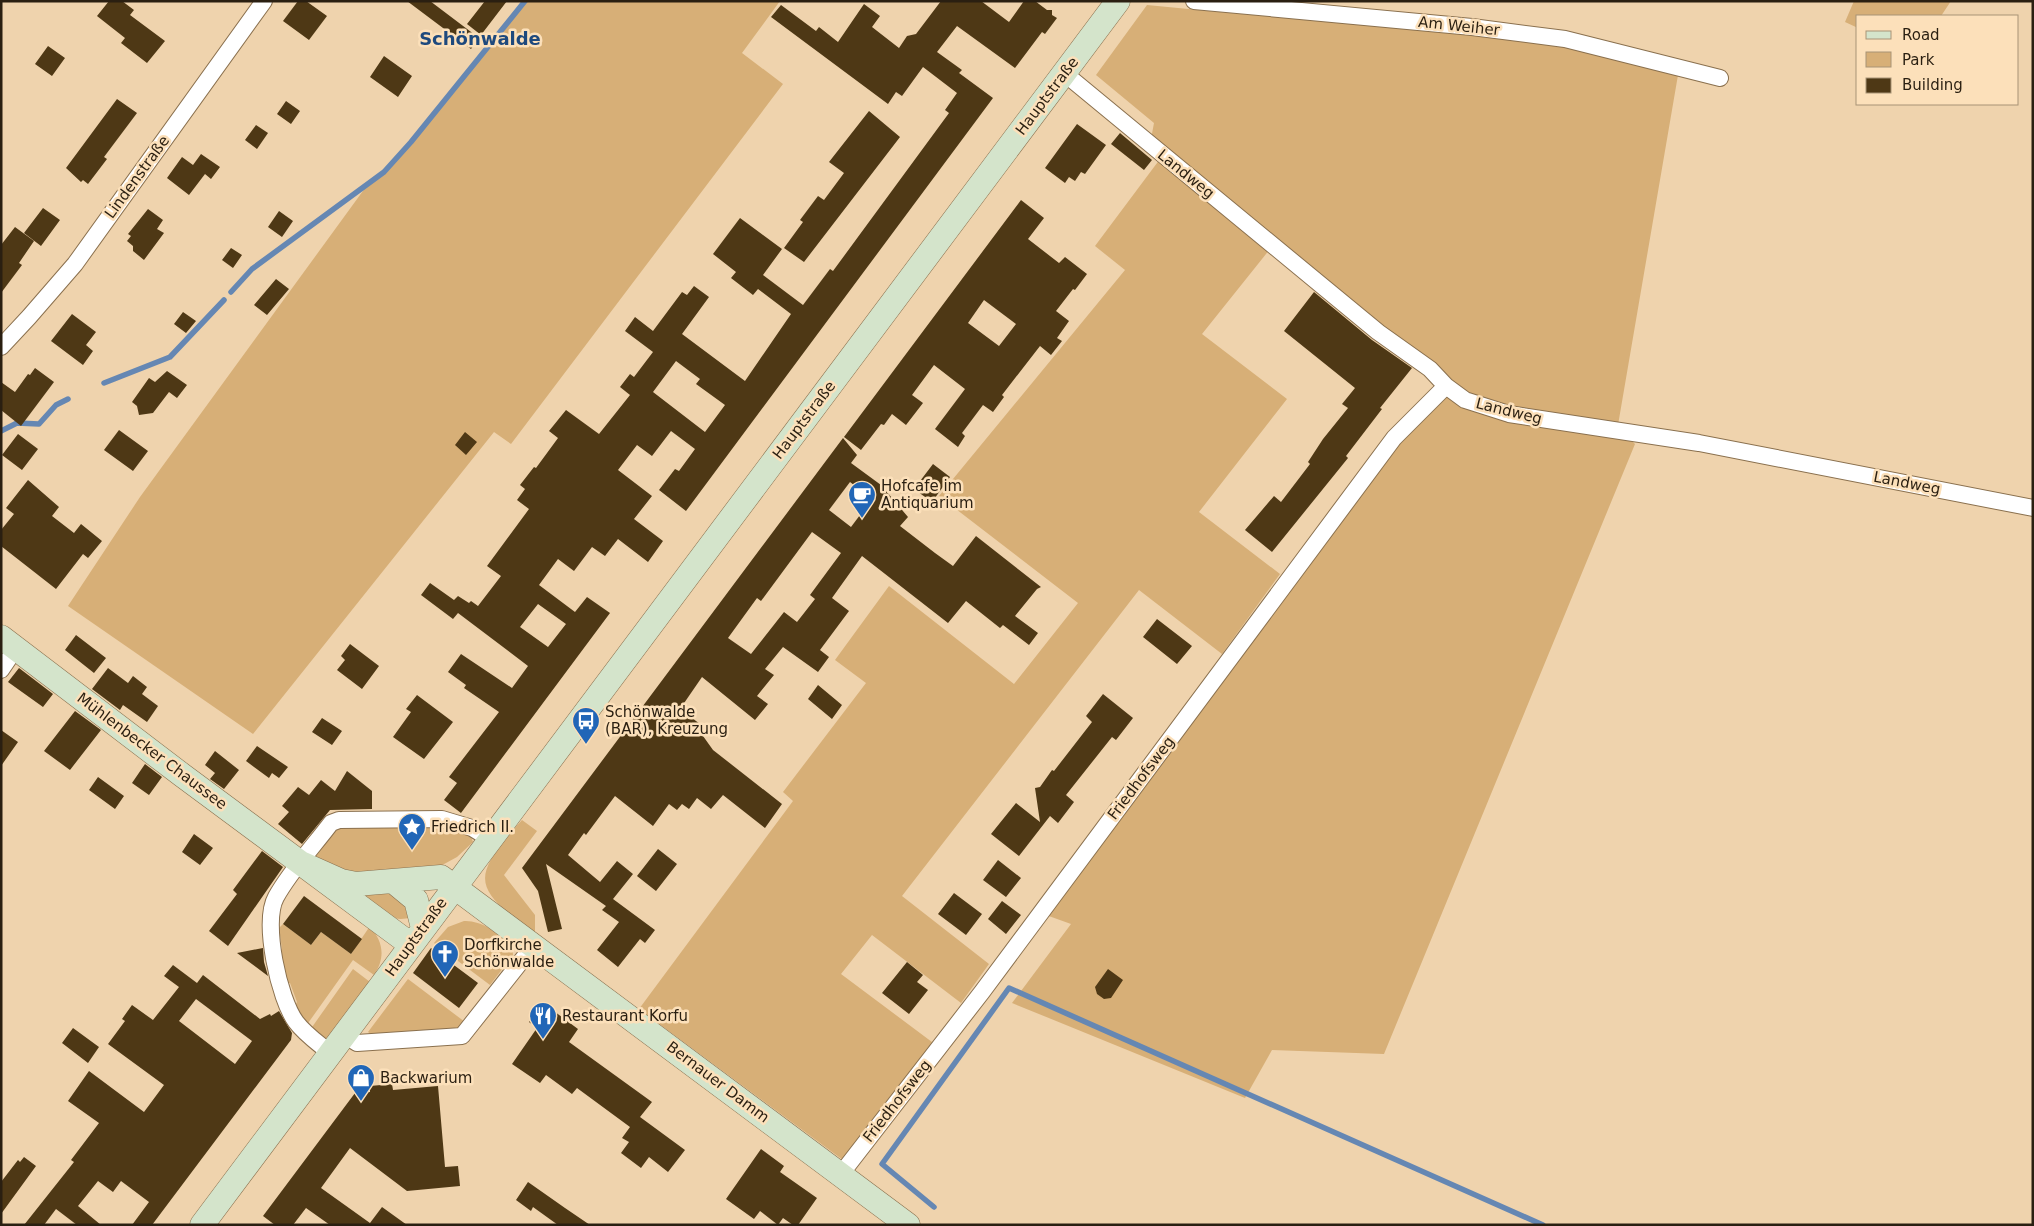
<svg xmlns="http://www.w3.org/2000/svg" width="2034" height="1226" font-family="'DejaVu Sans',sans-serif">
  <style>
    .green { fill: #d7af77 }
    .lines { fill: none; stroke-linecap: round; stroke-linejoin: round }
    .stream { stroke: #6587b3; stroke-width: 5.5 }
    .building { fill: #4e3815; fill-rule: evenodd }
    .minor-casing { stroke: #8a704e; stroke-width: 18 }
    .secondary-casing { stroke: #8a704e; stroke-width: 25 }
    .minor { stroke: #fff; stroke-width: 16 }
    .secondary { stroke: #d4e4cb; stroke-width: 24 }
    .labels { text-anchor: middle; stroke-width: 5; stroke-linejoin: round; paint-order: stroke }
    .street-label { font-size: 15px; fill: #2a1f11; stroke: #fce0ba }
    .poi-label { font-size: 15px; fill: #2a1f11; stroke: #fce0ba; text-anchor: start }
    .quarter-label { font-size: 18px; font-weight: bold; fill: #1e497d; stroke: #fce0ba }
  </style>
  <rect width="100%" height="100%" fill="#efd3ad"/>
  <!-- green -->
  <path class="green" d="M525,1H780L742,53L783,84L511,444L494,432L253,734L68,606L140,497L368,184L384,172L411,142Z
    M1854,1H1951L1941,16H1858V28L1845,22Z
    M1147,5L1230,13L1454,31L1540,41L1678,75L1618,425L1507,405L1465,400L1151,139L1154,123L1096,75Z
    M1160,159L1270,249L1202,334L1287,399L1199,512L1280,574L1222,654L1139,590L902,896L989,964L961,1003L872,935L841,974L936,1045L843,1160L639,1009L793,801L783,792L866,683L835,660L889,586L1014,684L1078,603L939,496L1125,270L1095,246Z
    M1446,389L1463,401L1626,435L1635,444L1384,1054L1272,1050L1245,1098L1012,1003L1071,924L1046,915L1395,439Z
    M522,820L537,831L504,875L535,915V935C474,887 468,880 522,820Z
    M439,821L470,834L473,842L457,857L435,869L356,879L313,861L315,848L336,825L383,828Z
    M390,891L408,906L411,917C391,925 374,907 359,896Z
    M464,921C481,920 501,934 512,946L513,955L490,985L434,943L448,927Z
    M283,924L311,945L321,932L351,954L370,926C383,942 386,957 374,975L353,960L306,1026L294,1008L297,1002L290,983H285L279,954L282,949L279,928Z
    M353,969L370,982L326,1040L310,1030Z
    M408,979L465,1022L458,1032L372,1035L368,1032Z"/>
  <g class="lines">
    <!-- stream -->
    <path class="stream" d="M231,292L252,269L384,172L411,142L525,1
      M104,383L170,357L224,300
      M1,431L17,423L39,424L56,405L68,399
      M934,1207L882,1164L1009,988L1543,1225"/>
  </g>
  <!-- building -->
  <path class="building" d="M109,1H122L134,10L130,15L165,41L147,63L121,43L125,38L97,16Z
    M298,1H306L327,16L309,40L283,21Z
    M407,1H430L479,38L471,49Z
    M485,1H507L481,35L467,24Z
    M941,1H981L1009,22L1024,1H1035L1047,10H1052V15L1057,18L1045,34L1042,32L1015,68L957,26L937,52L962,70L959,73L993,98L686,511L659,490L675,469L679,471L695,449L671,431L652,456L637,445L618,470L652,496L634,519L663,541L648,562L618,539L605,556L592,547L574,571L558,559L539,585L575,612L587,597L610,613L461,813L444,800L457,783L449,777L499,712L464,688L466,685L448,672L461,654L512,688L528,666L458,613L453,619L421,595L430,583L454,600L458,596L469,603L471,601L478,606L501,576L487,566L529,509L517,500L525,489L520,485L534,467L536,468L558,438L549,431L566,410L599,434L630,395L620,387L630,374L634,377L653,352L625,331L635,317L653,331L682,292L687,295L694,286L709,297L682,334L745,381L791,314L758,289L753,295L731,278L736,272L713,254L740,218L782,249L763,275L803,305L830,269L833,271L949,113L945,110L957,93L923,67L902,96L896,92L888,104L771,17L781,5L816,31L819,27L838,42L864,4L880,16L872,27L899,48L907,36L916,34ZM676,361L700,379L696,384L725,405L705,432L653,392ZM538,604L566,624L548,647L520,627Z
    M48,46L65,58L52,76L35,64Z
    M384,56L412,76L398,97L370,77Z
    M117,99L137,113L104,157L107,159L88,184L83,180L81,182L66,168Z
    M286,101L300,111L291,124L277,114Z
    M869,111L900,137L804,262L784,248L803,222L800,220L818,196L824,200L844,173L829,162Z
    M1077,124L1106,145L1085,174L1081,172L1075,181L1069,177L1065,183L1045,168Z
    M256,125L268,133L257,149L245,140Z
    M1120,133L1152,160L1144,170L1111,144Z
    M201,154L220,167L211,179L205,174L189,195L167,178L182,157L193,165Z
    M1021,200L1044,218L1028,239L1059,263L1065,257L1087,274L1075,290L1073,289L1056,311L1069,321L1057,338L1062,341L1051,355L1040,346L1002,395L1004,397L993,412L983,405L962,433L965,436L958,447L935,429L965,389L934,365L912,395L923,403L906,425L892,414L884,425L881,424L861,450L844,437ZM984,300L1016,324L999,346L968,323Z
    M43,208L60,220L41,246L24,233Z
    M148,209L163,220L157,229L164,233L144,260L133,251V246L127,241L131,236L128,234Z
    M279,211L293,221L282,237L268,227Z
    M15,227L34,241L19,263L22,265L1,293V245Z
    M231,248L242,255L233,268L222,260Z
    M276,279L289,289L267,315L254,305Z
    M1314,292L1372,340L1412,368L1380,408L1382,409L1346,456L1348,458L1272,552L1245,530L1274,496L1281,502L1310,464L1308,462L1323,439L1348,408L1342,404L1355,388L1284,331Z
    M183,312L196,321L186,333L174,324Z
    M72,314L96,332L86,345L93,351L83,365L51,341Z
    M35,368L54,382L21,426L1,410V382L15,392L28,374L30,375Z
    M167,371L187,385L177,398L169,392L153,413L139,415L137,406L132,402L149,378L155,382Z
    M119,430L148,451L133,471L104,450Z
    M465,432L477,442L466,455L455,445Z
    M18,434L38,449L22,470L2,455Z
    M843,438L857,455L851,463L881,485L908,517L900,526L935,553L953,566L976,536L1041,587L1037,589L1015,616L1038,633L1029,645L1003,625L1000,628L966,601L948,623L862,556L832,598L849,611L820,650L829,657L818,672L783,647L765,669L774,675L757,696L768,704L755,720L702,677L680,709L708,730L703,736L713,750L782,804L765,828L723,795L711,809L697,798L689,809L682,804L677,810L669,804L653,826L615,796L586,835L584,833L568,855L600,882L617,861L633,874L613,899L655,930L645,943L640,939L618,967L597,950L619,922L602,910L606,906L546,864L562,929L548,932L538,891L522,868ZM850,482L872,499L851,527L829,510ZM812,532L841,553L810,595L815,599L797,622L784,612L751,654L728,638L757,598L761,601Z
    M933,464L950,477L932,502L914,489Z
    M28,480L59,507L52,516L74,533L81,524L102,541L88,558L83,554L56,589L1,546V530L14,514L6,508Z
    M1157,619L1192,646L1177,664L1143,637Z
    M76,635L106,658L94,673L65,650Z
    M350,644L379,666L362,689L337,670L345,660L341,656Z
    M19,668L53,694L43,707L8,682Z
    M108,668L128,683L133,676L147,687L142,694L158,706L147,722L123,705L120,710L92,689Z
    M818,685L842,705L832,719L808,699Z
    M1103,694L1133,718L1116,740L1112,737L1066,795L1074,802L1058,823L1050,816L1019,856L991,834L1016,803L1040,822L1035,788L1040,787L1052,770L1054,771L1092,722L1086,716Z
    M417,695L453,722L424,759L393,737L411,712L406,709Z
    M75,711L101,730L70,770L44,751Z
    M322,718L342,731L332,745L312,732Z
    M1,730L18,742L1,766Z
    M257,746L288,767L279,778L272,773L269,778L246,761Z
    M215,751L239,770L224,789L210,779L215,773L205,765Z
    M145,764L162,777L149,795L132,783Z
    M347,771L372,791V809L330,810L302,844L278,824L289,812L282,806L298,787L309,795L321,780L335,791Z
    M98,777L124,796L115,809L89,790Z
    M194,834L213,848L200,865L182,852Z
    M658,849L677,864L656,891L637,876Z
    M262,851L283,867L228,946L209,931L237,894L233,890Z
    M998,860L1021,878L1006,897L983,880Z
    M954,893L982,914L966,935L938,914Z
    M304,896L362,939L351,954L321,932L311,945L283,924Z
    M1002,901L1021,915L1006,934L988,919Z
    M263,948L264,962L268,976L237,953Z
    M431,948L478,983L459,1008L413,973Z
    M907,962L923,975L917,982L928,990L909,1014L882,993Z
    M173,965L197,983L203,975L260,1019L270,1014L271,1016L279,1011L292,1033L291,1040L152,1225H132L149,1202L121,1181L113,1192L98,1181L78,1206L101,1225H77L56,1209L44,1225H24L74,1162L71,1160L99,1123L68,1101L89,1071L144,1112L164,1085L108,1044L125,1021L122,1019L132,1005L153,1020L179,987L164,976ZM196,999L252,1041L235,1064L179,1021Z
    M1108,969L1123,980L1111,998L1104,999L1097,994L1095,987Z
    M543,1003L578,1029L569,1042L652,1102L640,1117L685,1150L668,1172L649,1157L641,1168L621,1153L629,1142L622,1138L630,1127L577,1088L572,1094L546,1075L540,1083L512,1064L537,1028L529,1022Z
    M73,1028L99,1047L88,1063L62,1043Z
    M392,1084L393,1090L438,1086L445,1167L458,1166L460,1186L407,1191L350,1148L321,1188L370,1223L382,1207L407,1225H330L306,1208L293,1225H275L263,1216L355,1093L370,1092V1086Z
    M761,1149L784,1166L780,1172L817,1198L798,1225H793L783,1218L778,1225L760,1211L754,1219L726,1199Z
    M24,1157L36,1166L1,1214V1182L18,1160L20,1162Z
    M528,1182L565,1208L590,1225H558L533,1207L531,1211L516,1200Z"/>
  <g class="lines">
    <defs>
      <path id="minor" d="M1194,1L1472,27L1565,39L1720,78
        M1064,73L1378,332L1430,369L1446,386L1465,400L1509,414L1699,443L2033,508
        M1,347L29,317L75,264L264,1
        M1,670L16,648
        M344,1035L357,1043L462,1036L534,945
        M330,1053C318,1043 305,1034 296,1022C279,999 262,922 276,897C291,870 313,847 331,823L339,820L442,819L472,828L490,839
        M841,1174L982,992L1394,438L1446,386"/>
      <path id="secondary" d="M1,637L182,775L410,944
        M303,864L341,881L356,884L441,877L908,1225
        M393,881L416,900L423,928
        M202,1225L1118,1"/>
    </defs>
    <!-- minor casing -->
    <use href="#minor" class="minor-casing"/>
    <!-- secondary casing -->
    <use href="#secondary" class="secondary-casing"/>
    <!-- minor -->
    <use href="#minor" class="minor"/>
    <!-- secondary -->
    <use href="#secondary" class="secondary"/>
  </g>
  <!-- icons -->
  <defs>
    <symbol id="cafe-pin" viewBox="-11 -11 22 30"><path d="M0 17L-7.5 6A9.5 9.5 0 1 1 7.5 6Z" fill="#2166b7" stroke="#fce0ba"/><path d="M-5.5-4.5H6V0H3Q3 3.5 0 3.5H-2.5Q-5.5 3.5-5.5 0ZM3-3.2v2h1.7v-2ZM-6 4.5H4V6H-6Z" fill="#fff"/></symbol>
    <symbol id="bus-pin" viewBox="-11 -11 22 30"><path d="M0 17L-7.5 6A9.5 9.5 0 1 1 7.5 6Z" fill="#2166b7" stroke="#fce0ba"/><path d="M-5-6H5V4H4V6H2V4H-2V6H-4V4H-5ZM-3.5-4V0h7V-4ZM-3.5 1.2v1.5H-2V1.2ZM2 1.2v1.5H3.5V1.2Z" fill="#fff"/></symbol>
    <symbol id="sight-pin" viewBox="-11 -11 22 30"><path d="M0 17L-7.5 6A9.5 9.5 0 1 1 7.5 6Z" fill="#2166b7" stroke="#fce0ba"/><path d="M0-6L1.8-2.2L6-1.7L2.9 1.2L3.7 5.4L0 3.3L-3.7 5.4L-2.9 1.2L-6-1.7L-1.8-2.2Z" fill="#fff"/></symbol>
    <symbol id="church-pin" viewBox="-11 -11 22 30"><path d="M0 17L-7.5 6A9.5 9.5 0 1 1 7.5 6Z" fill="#2166b7" stroke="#fce0ba"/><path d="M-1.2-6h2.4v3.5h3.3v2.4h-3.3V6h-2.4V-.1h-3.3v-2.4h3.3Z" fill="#fff"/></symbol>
    <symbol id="restaurant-pin" viewBox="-11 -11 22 30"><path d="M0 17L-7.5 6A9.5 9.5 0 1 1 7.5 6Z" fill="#2166b7" stroke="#fce0ba"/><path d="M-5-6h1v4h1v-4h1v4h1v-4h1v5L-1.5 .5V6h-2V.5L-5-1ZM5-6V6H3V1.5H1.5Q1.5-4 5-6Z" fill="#fff"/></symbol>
    <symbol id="shop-pin" viewBox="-11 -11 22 30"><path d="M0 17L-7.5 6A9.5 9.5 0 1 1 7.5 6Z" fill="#2166b7" stroke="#fce0ba"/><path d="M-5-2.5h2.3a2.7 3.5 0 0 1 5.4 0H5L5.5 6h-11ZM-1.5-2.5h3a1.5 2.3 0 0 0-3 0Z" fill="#fff"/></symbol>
  </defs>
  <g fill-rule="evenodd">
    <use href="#cafe-pin" x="846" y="479" width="32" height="43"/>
    <use href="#bus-pin" x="570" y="705" width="32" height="43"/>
    <use href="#sight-pin" x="396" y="811" width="32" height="43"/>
    <use href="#church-pin" x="429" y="938" width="32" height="43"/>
    <use href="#restaurant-pin" x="527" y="1000" width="32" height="43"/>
    <use href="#shop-pin" x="345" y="1062" width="32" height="43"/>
  </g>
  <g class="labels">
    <!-- street labels -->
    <g class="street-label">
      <text transform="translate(1459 26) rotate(6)" y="5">Am Weiher</text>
      <text transform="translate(1047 96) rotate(-53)" y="5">Hauptstraße</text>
      <text transform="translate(1186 174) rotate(39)" y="5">Landweg</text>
      <text transform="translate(137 177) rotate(-54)" y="5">Lindenstraße</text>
      <text transform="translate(1509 411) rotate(14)" y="5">Landweg</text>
      <text transform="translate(804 420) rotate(-53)" y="5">Hauptstraße</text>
      <text transform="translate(1907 483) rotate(11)" y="5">Landweg</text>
      <text transform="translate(152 751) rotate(37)" y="5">Mühlenbecker Chaussee</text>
      <text transform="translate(1141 778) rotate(-53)" y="5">Friedhofsweg</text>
      <text transform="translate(416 937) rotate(-54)" y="5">Hauptstraße</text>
      <text transform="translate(718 1082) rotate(37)" y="5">Bernauer Damm</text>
      <text transform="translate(897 1101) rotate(-52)" y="5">Friedhofsweg</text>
    </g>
    <!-- poi labels -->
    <g class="poi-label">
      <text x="881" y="491">Hofcafe im<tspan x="881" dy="17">Antiquarium</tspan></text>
      <text x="605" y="717">Schönwalde<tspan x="605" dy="17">(BAR), Kreuzung</tspan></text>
      <text x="431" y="832">Friedrich II.</text>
      <text x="464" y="950">Dorfkirche<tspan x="464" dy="17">Schönwalde</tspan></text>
      <text x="562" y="1021">Restaurant Korfu</text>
      <text x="380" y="1083">Backwarium</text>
    </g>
    <!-- quarter labels -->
    <g class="quarter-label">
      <text x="480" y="45">Schönwalde</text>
    </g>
  </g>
  <!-- border -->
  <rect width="2034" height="1226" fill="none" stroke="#2a1f11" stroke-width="5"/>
  <!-- legend -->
  <rect x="1856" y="15" width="162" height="90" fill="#fce0ba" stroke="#a89376"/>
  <rect x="1866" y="31" width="25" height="8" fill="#d4e4cb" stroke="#a89376"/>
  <text x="1902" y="40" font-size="15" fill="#2a1f11">Road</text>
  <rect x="1866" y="52" width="25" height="15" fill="#d7af77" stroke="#a89376"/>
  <text x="1902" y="65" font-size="15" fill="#2a1f11">Park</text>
  <rect x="1866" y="78" width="25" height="15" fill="#4e3815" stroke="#a89376"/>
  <text x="1902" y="90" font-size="15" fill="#2a1f11">Building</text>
</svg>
